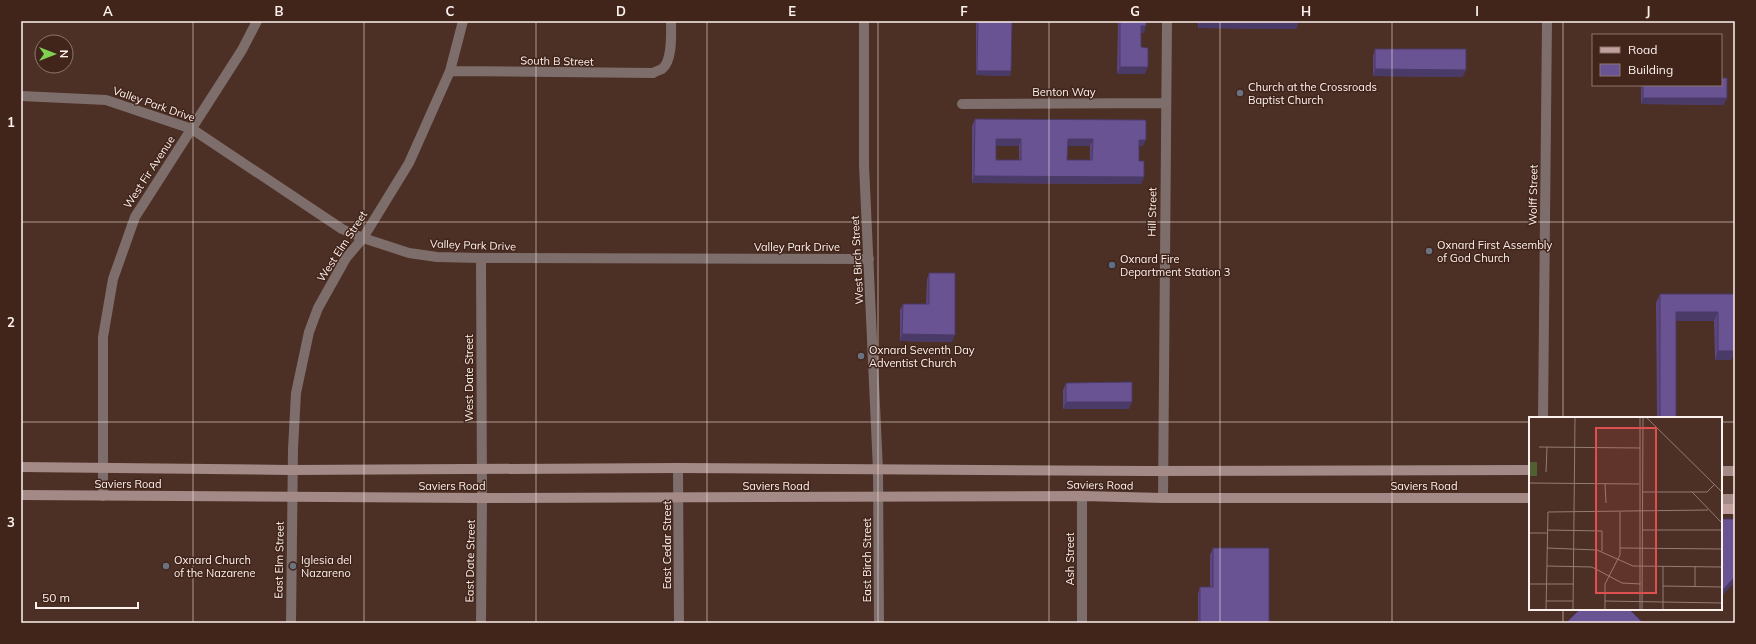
<svg xmlns="http://www.w3.org/2000/svg" width="1756" height="644" font-family="Mulish,sans-serif">
  <style>
    .lines { fill: none; stroke-linecap: round; stroke-linejoin: round }
    .minor { stroke: #7d6d6b; stroke-width: 10 }
    .secondary { stroke: #a38a87; stroke-width: 10 }
    .primary { stroke: #c1a09d; stroke-width: 10 }
    .wall { fill: #5b477e; fill-rule: evenodd }
    .shaded-wall { fill: #4a3a67 }
    .building { fill: #6a5393; stroke: #4a3a67; fill-rule: evenodd }
    .grid { fill: none; stroke: #fdf1ed; stroke-width: 1; stroke-opacity: 0.55 }
    .worship-dot { fill: #6b7280; stroke: #41251b; stroke-width: 1.5 }
    .service-dot { fill: #5c6f8a; stroke: #41251b; stroke-width: 1.5 }
    .labels { text-anchor: middle; stroke-width: 3; stroke-linejoin: round; paint-order: stroke }
    .street-label { font-size: 11px; fill: #fdf1ed; stroke: #41251b }
    .poi-label { font-size: 11px; fill: #fdf1ed; stroke: #41251b; text-anchor: start }
    .inset-road { fill: none; stroke: #937d75; stroke-width: 1 }
    .view { fill: #de504f; fill-opacity: 0.15; stroke: #de504f; stroke-width: 2 }
    .inset-edge { fill: none; stroke: #fdf1ed; stroke-width: 2 }
    .neatline { fill: none; stroke: #fdf1ed; stroke-width: 1.5 }
    .grid-label { font-size: 13px; text-anchor: middle; font-weight: bold; fill: #fdf1ed }
  </style>
  <rect width="100%" height="100%" fill="#4c2f25"/>
  <g class="lines">
    <!-- minor -->
    <path class="minor" d="M864,21V165L878,470L879,623
      M450,71L653,73C656,71 660,70 662,69C673,61 671,33 671,21
      M21,96L106,100L192,129L342,229L363,238L409,253L437,257L481,258L869,259
      M962,104L1166,103
      M481,258L482,498L481,623
      M1543,418L1547,21
      M678,468L679,623
      M103,496V337L113,279L135,217L242,50L257,21
      M1163,498L1167,21
      M291,623L293,449L296,393L309,332L318,308L346,258L363,238L409,163L450,71L463,21
      M1082,623V496"/>
    <!-- secondary -->
    <path class="secondary" d="M21,467L291,470L678,468L1148,471L1530,470
      M1721,471H1735
      M21,495L482,498L1082,496L1163,498H1530
      M1721,499H1735"/>
    <!-- primary -->
    <path class="primary" d="M1721,509H1735"/>
  </g>
  <!-- wall -->
  <path class="wall" d="M977,21H1012L1011,71L1010,76L976,75V23Z
    M1118,21H1146L1144,33H1141V47L1145,74H1117Z
    M1198,21H1299L1296,29L1198,28Z
    M1375,49L1463,77L1373,76V56Z
    M1641,85H1721L1724,105L1641,104Z
    M975,119L1143,146H1139V161L1144,177L1141,184L972,183V126ZM996,146H1019V160H996ZM1068,146H1090V160H1067Z
    M929,273L952,342L900,341V310L903,304H926L927,280Z
    M1660,294H1734L1735,351L1731,360H1715L1714,321H1676V418H1657L1656,303Z
    M1066,383L1129,409H1063V390Z
    M1213,548L1269,623H1198V594L1200,587H1210V555Z"/>
  <!-- shaded-wall -->
  <path class="shaded-wall" d="M1200,21H1299L1296,29L1198,28Z
    M1141,26H1146L1144,33H1139Z
    M1120,67H1148L1145,74H1117Z
    M1375,69L1466,70L1463,77L1373,76Z
    M977,71H1011L1010,76L976,75Z
    M1643,98H1727L1724,105L1641,104Z
    M996,139H1021L1019,146H993Z
    M1068,139H1093L1090,146H1065Z
    M1139,140H1146L1143,146H1136Z
    M974,176L1144,177L1141,184L972,183Z
    M1676,312H1718L1714,321H1673Z
    M902,334L955,335L952,342L900,341Z
    M1718,351H1735L1731,360H1715Z
    M1066,402H1132L1129,409H1063Z
    M1735,577V582L1721,597V592Z"/>
  <!-- building -->
  <path class="building" d="M978,21H1012L1011,71H977Z
    M1120,21H1146V26H1141V47L1148,48V67H1120Z
    M1375,49H1466V70L1375,69Z
    M1721,78H1727V98H1643V85H1721Z
    M975,119L1146,120V140H1139V161H1144V177L974,176ZM996,139H1021V160H996ZM1068,139H1093L1092,160H1067Z
    M929,273H955V335L902,334L903,304H929Z
    M1660,294H1734L1735,351H1718V312H1676V418H1660Z
    M1132,382V402H1066V383Z
    M1721,519H1735V577L1721,592Z
    M1213,548H1269V623H1200V587H1213Z
    M1580,609H1629L1643,623H1566Z"/>
  <!-- grid -->
  <path class="grid" d="M193,21V623M364,21V623M536,21V623M707,21V623M878,21V623M1049,21V623M1220,21V623M1392,21V623M1563,21V418M21,222H1735M21,422H1530M1721,422H1735M1563,609V623"/>
  <!-- markers -->
  <g class="worship-dot">
    <circle cx="1240" cy="93" r="4"/>
    <circle cx="1429" cy="251" r="4"/>
    <circle cx="861" cy="356" r="4"/>
    <circle cx="166" cy="566" r="4"/>
    <circle cx="293" cy="566" r="4"/>
  </g>
  <circle class="service-dot" cx="1112" cy="265" r="4"/>
  <g class="labels">
    <!-- street labels -->
    <g class="street-label">
      <text transform="translate(557 61) rotate(1)" y="4">South B Street</text>
      <text x="1064" y="96">Benton Way</text>
      <text transform="translate(154 104) rotate(19)" y="4">Valley Park Drive</text>
      <text transform="translate(149 172) rotate(-57)" y="4">West Fir Avenue</text>
      <text transform="translate(1533 195) rotate(-89)" y="4">Wolff Street</text>
      <text transform="translate(1152 212) rotate(-89)" y="4">Hill Street</text>
      <text transform="translate(473 245) rotate(2)" y="4">Valley Park Drive</text>
      <text transform="translate(342 246) rotate(-57)" y="4">West Elm Street</text>
      <text x="797" y="251">Valley Park Drive</text>
      <text transform="translate(857 260) rotate(-93)" y="4">West Birch Street</text>
      <text transform="translate(469 378) rotate(-90)" y="4">West Date Street</text>
      <text x="128" y="488">Saviers Road</text>
      <text transform="translate(1100 485) rotate(1)" y="4">Saviers Road</text>
      <text x="452" y="490">Saviers Road</text>
      <text x="776" y="490">Saviers Road</text>
      <text x="1424" y="490">Saviers Road</text>
      <text transform="translate(667 545) rotate(-90)" y="4">East Cedar Street</text>
      <text transform="translate(1070 559) rotate(-90)" y="4">Ash Street</text>
      <text transform="translate(279 560) rotate(-89)" y="4">East Elm Street</text>
      <text transform="translate(867 560) rotate(-90)" y="4">East Birch Street</text>
      <text transform="translate(470 561) rotate(-89)" y="4">East Date Street</text>
    </g>
    <!-- poi labels -->
    <g class="poi-label">
      <text x="1248" y="91">Church at the Crossroads<tspan x="1248" dy="13">Baptist Church</tspan></text>
      <text x="1437" y="249">Oxnard First Assembly<tspan x="1437" dy="13">of God Church</tspan></text>
      <text x="1120" y="263">Oxnard Fire<tspan x="1120" dy="13">Department Station 3</tspan></text>
      <text x="869" y="354">Oxnard Seventh Day<tspan x="869" dy="13">Adventist Church</tspan></text>
      <text x="174" y="564">Oxnard Church<tspan x="174" dy="13">of the Nazarene</tspan></text>
      <text x="301" y="564">Iglesia del<tspan x="301" dy="13">Nazareno</tspan></text>
    </g>
  </g>
  <!-- overview -->
  <g transform="translate(1529 417)">
    <rect width="193" height="193" fill="#4c2f25"/>
    <path d="M0,45H8V59H0Z" fill="#506033"/>
    <path class="inset-road" d="M117,0L193,75M10,30L111,31M17,55L18,30M0,66L110,67M76,67L77,86M113,75H178L185,68M163,75L193,106M0,104V66M18,113L73,114V134M114,113H193M0,116H18M18,131L68,133L104,149L193,150M91,131L193,132M0,133V172M18,149L63,150L93,166L112,167M166,149V170M0,167H44M134,169L193,170M17,184H44M76,184L193,186M17,193L19,95L179,93M44,193L46,0M76,193V167L91,138V95M111,193V0M113,193L114,0M134,193V149"/>
    <path class="view" d="M67,11H127V176H67Z"/>
    <rect width="193" height="193" class="inset-edge"/>
  </g>
  <!-- border -->
  <rect width="1756" height="644" fill="none" stroke="#41251b" stroke-width="44"/>
  <!-- legend -->
  <rect x="1592" y="34" width="130" height="52" fill="#41251b" stroke="#8c776f"/>
  <rect x="1600" y="47" width="20" height="6" fill="#c1a09d" stroke="#8c776f"/>
  <text x="1628" y="54" font-size="12" fill="#fdf1ed">Road</text>
  <rect x="1600" y="64" width="20" height="12" fill="#6a5393" stroke="#8c776f"/>
  <text x="1628" y="74" font-size="12" fill="#fdf1ed">Building</text>
  <!-- north arrow -->
  <g transform="translate(54 54) rotate(90)"><circle r="19" fill="#41251b" stroke="#8c776f"/>
  <path d="M0-3L7 15L0 10L-7 15Z" fill="#80d051"/>
  <text y="-6" font-size="11" font-weight="bold" text-anchor="middle" fill="#fdf1ed">N</text>
  </g>
  <!-- scale -->
  <path d="M36 602v6h102v-6" fill="none" stroke="#fdf1ed" stroke-width="2"/>
  <text x="42" y="602" font-size="12" fill="#fdf1ed" stroke="#41251b" stroke-width="3" paint-order="stroke">50 m</text>
  <rect x="22" y="22" width="1712" height="600" class="neatline"/>
  <g class="grid-label">
    <text x="108" y="16">A</text>
    <text x="279" y="16">B</text>
    <text x="450" y="16">C</text>
    <text x="621" y="16">D</text>
    <text x="792" y="16">E</text>
    <text x="964" y="16">F</text>
    <text x="1135" y="16">G</text>
    <text x="1306" y="16">H</text>
    <text x="1477" y="16">I</text>
    <text x="1648" y="16">J</text>
    <text x="11" y="127">1</text>
    <text x="11" y="327">2</text>
    <text x="11" y="527">3</text>
  </g>
</svg>
